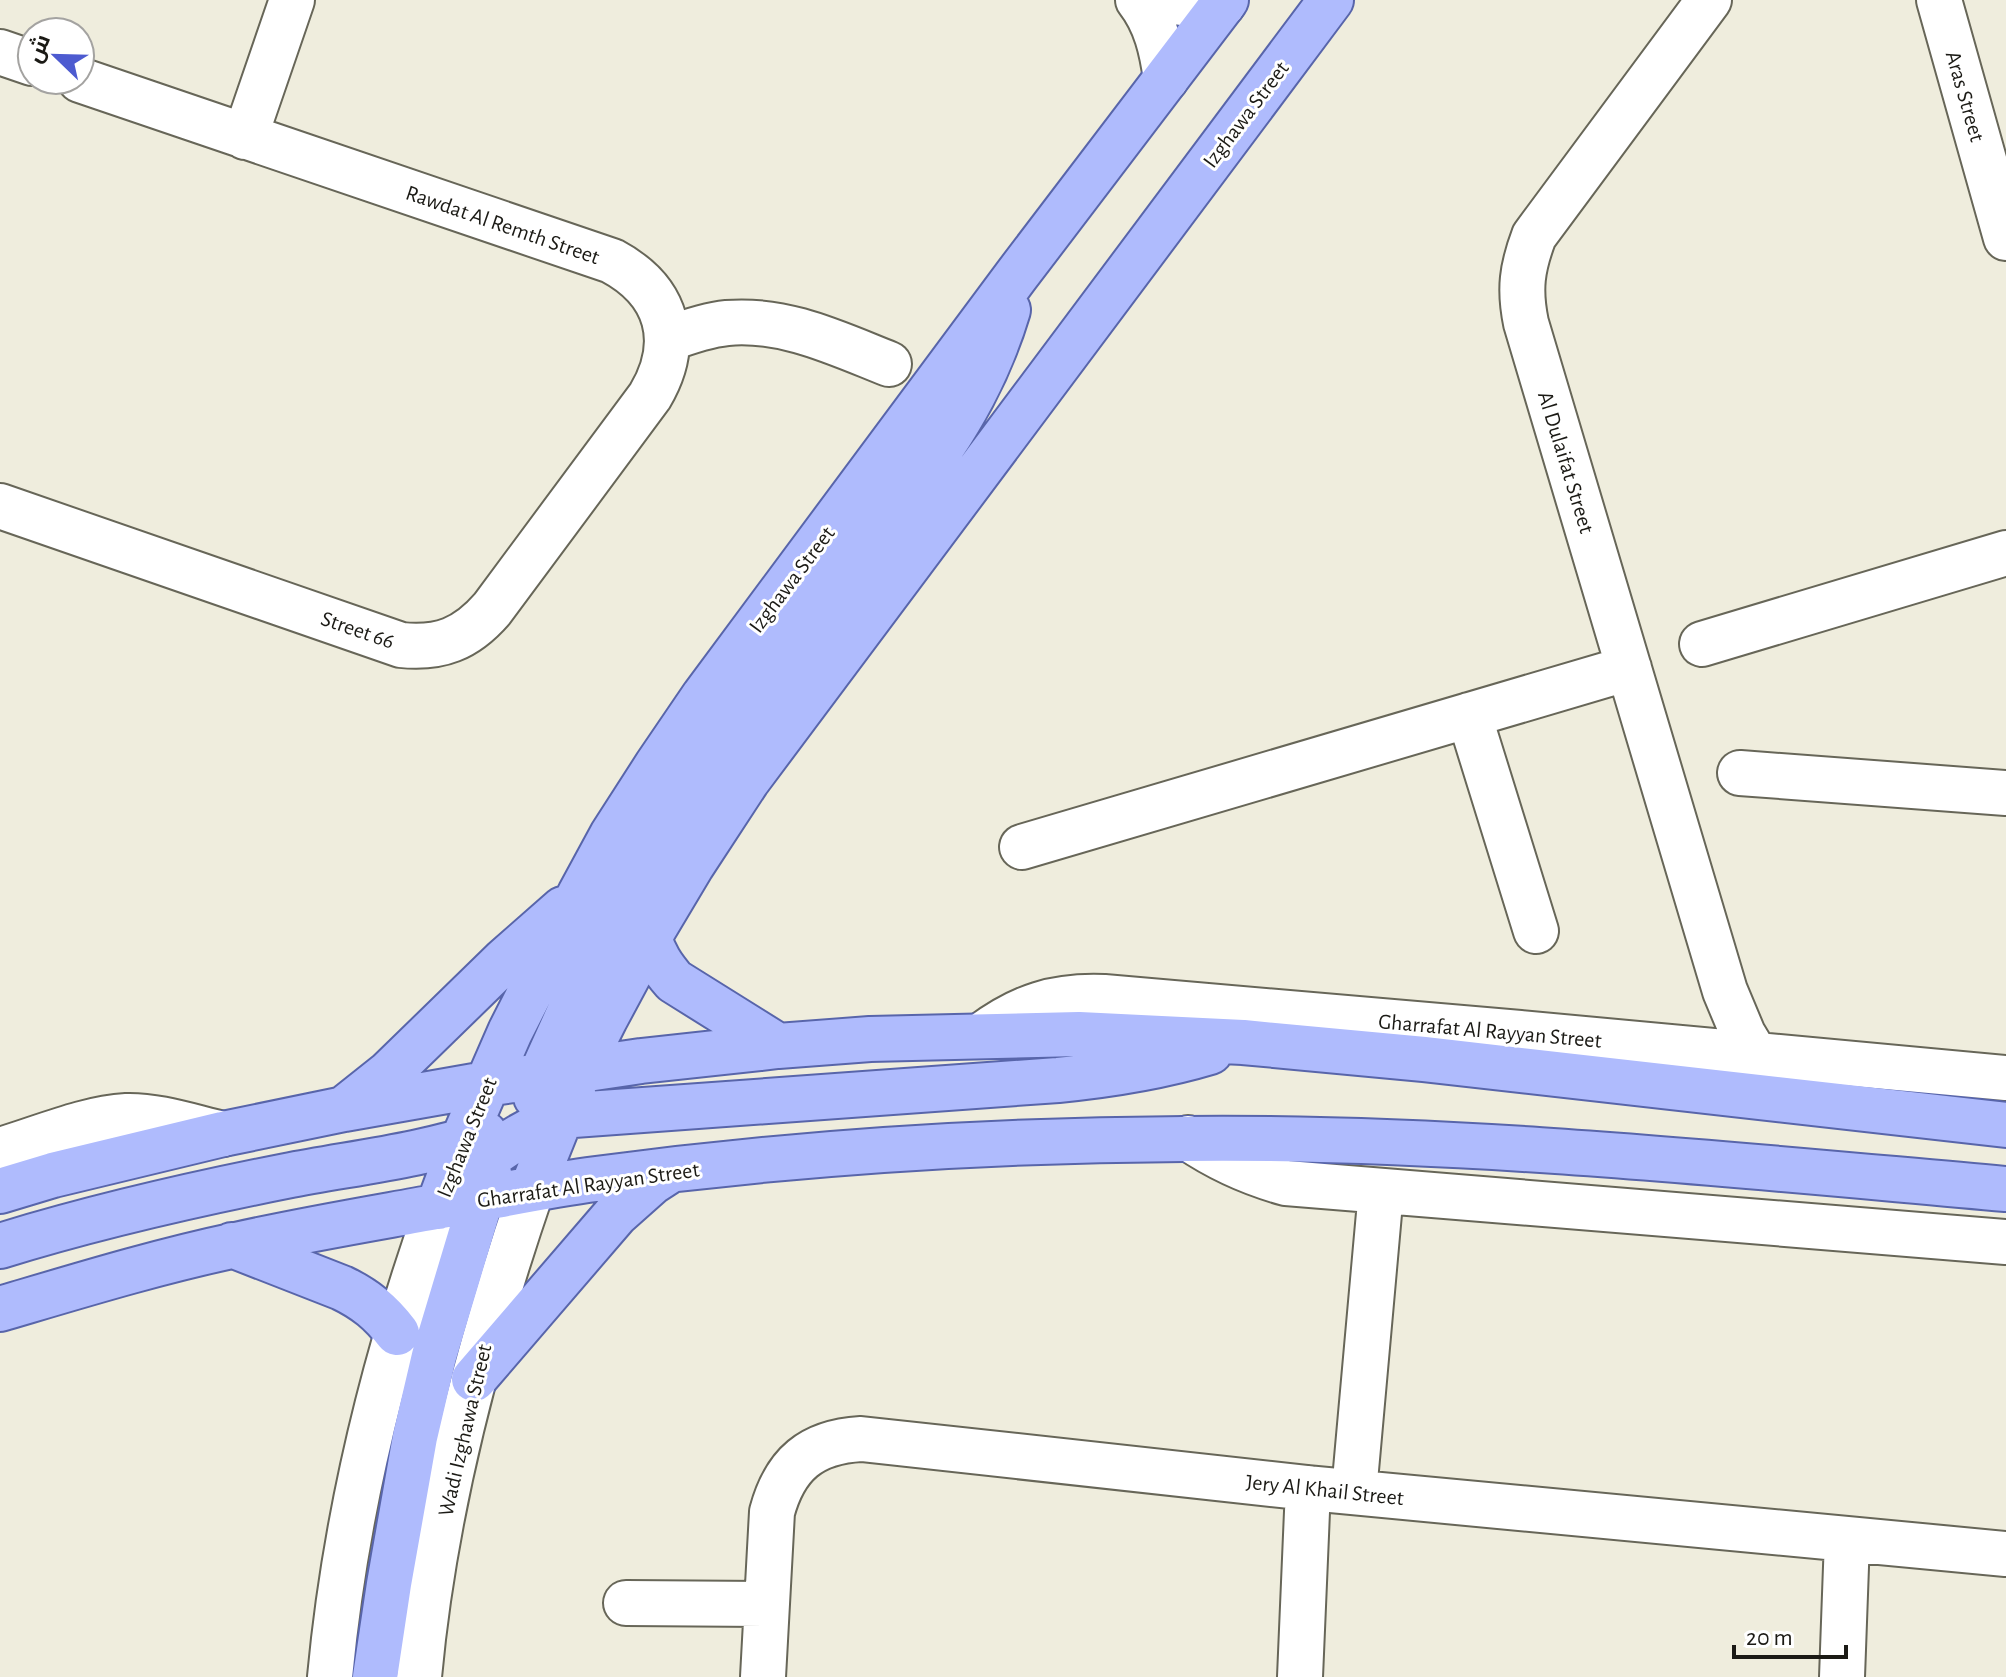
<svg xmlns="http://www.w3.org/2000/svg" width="2006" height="1677" font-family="'Alegreya Sans',Cairo,sans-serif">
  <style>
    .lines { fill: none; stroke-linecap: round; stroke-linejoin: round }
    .minor-casing { stroke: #676658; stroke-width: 48 }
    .major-casing { stroke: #5865aa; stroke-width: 48 }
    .minor { stroke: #fff; stroke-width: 44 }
    .major { stroke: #afbbfd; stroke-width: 44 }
    .labels { text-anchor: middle; stroke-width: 6; stroke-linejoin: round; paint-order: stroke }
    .street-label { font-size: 22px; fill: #1b1a15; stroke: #fff }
  </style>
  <rect width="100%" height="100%" fill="#efeddd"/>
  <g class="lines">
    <defs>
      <path id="minor" d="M1138,0C1156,23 1162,50 1166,79
        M1161,0L1203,6L1223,4
        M1709,0L1534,236C1522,268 1519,289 1526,323L1725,991L1743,1034L1755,1054
        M1939,0L2006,238
        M0,52L32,63
        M245,137L292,0
        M668,339C687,332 707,325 727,323C785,318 836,343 889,364
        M0,506L401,645C440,649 466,639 492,609L650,396C682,342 668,291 612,261L80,80
        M1702,644L2006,553
        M1469,715L1536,931
        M1740,773L2006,793
        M1022,847L1629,668
        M982,1035C1021,1006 1055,995 1104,997L1520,1033L2006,1078
        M1188,1138C1219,1159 1249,1173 1286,1183L2006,1242
        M0,1150C38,1139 86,1118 126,1116C158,1115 192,1127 223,1134
        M1354,1492L1381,1191
        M626,1603L766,1604
        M330,1677C345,1517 384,1358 438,1207
        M419,1677C434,1511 478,1346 532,1189
        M763,1677L772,1512C785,1464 811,1442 861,1439L1308,1488L2006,1554
        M1300,1677L1308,1488
        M1842,1677L1847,1539"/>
      <path id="major" d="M649,937C654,955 662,967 674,981L778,1046
        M536,1097L541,1075L601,942L636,878L673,816L717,750L942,447C971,404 993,360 1008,310
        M345,1108L389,1073L505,960L563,909
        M532,1189L580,1069L605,1019L649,937L692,865L747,781L1331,0
        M0,1191L53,1175L223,1134L344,1109L486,1084L641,1061L778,1046L870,1039L1079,1034L1243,1042L1424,1059L2006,1125
        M446,1197C477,1161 517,1135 560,1116L1058,1080C1110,1075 1160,1067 1210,1052
        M438,1207L462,1142L510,1032L580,894L612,835L657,765L704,696L1016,276L1226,0
        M232,1245L342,1288C365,1299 381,1312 397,1333
        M0,1246C94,1217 190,1195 286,1176C352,1163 421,1156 485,1134
        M0,1309C78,1286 156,1262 236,1245C302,1230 369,1219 435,1207C489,1198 542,1186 596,1179C791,1153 987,1140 1184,1139C1459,1136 1733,1165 2006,1189
        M474,1379L616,1214L652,1182L669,1171
        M375,1677L389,1584L415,1437L434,1356L489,1173"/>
    </defs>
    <!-- minor casing -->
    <use href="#minor" class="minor-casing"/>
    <!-- major casing -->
    <use href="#major" class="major-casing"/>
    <!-- minor -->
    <use href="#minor" class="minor"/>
    <!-- major -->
    <use href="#major" class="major"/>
  </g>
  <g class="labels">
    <!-- street labels -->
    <g class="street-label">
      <text transform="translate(1966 96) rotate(74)" y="8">Aras Street</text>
      <text transform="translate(1245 114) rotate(-53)" y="8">Izghawa Street</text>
      <text transform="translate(503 224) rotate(19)" y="8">Rawdat Al Remth Street</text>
      <text transform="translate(1567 462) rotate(73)" y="8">Al Dulaifat Street</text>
      <text transform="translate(791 579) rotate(-53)" y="8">Izghawa Street</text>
      <text transform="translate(358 629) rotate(19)" y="8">Street 66</text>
      <text transform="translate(1490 1030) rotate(5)" y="8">Gharrafat Al Rayyan Street</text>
      <text transform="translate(466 1137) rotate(-68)" y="8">Izghawa Street</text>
      <text transform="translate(588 1184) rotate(-8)" y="8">Gharrafat Al Rayyan Street</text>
      <text transform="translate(464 1430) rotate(-77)" y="8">Wadi Izghawa Street</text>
      <text transform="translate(1325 1489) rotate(6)" y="8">Jery Al Khail Street</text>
    </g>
  </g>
  <!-- north arrow -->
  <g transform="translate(56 56) rotate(293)"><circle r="38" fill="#ffffff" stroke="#a4a3a1" stroke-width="2"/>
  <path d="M0-6L14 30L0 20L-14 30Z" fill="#4d5bd0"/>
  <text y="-12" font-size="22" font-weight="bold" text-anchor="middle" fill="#1b1a15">ش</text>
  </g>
  <!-- scale -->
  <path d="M1734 1645v12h112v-12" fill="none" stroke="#1b1a15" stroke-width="4"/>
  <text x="1746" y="1645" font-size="24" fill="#1b1a15" stroke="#ffffff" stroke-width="6" paint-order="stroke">20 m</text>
</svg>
